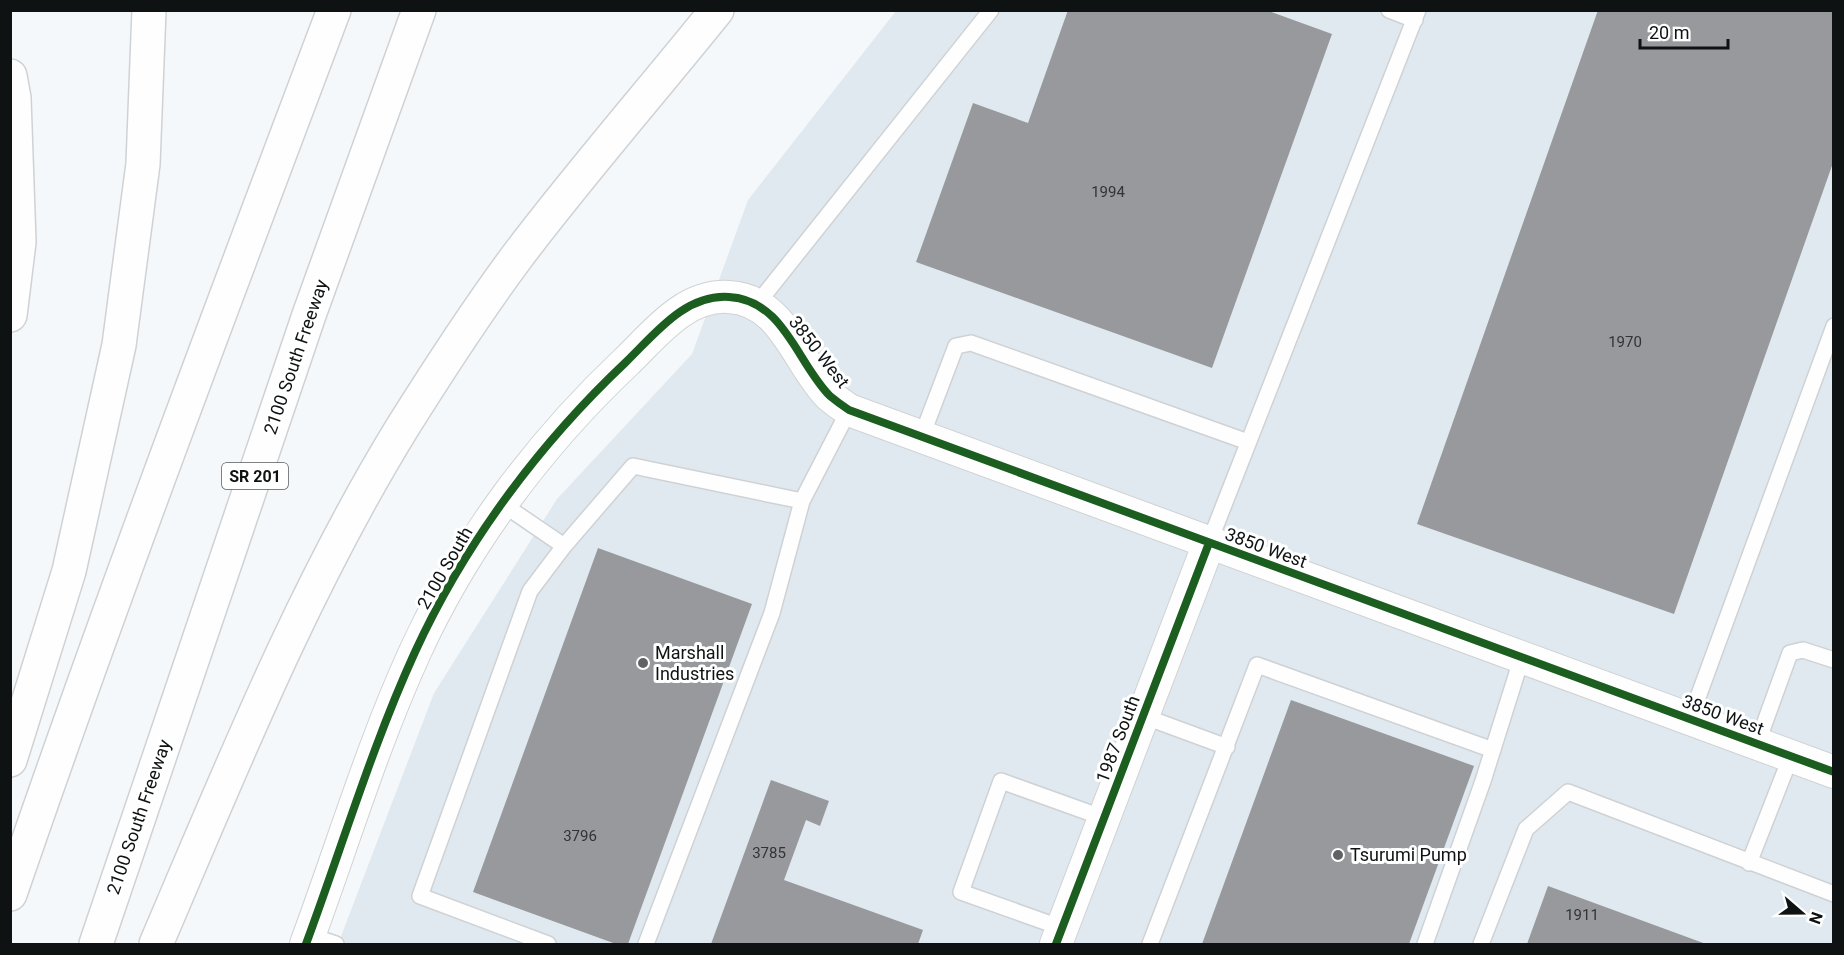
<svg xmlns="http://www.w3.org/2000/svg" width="1844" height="955" font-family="Roboto,sans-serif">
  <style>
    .built { fill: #e0e9f0 }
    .building { fill: #97999c }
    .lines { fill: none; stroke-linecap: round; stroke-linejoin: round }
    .lane-casing { stroke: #cfd2d4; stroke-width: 18 }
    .street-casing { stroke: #cfd2d4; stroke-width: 34 }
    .secondary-casing { stroke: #cfd2d4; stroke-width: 36 }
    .highway-casing { stroke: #cfd2d4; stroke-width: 36 }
    .lane { stroke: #fefefe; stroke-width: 15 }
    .street { stroke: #fefefe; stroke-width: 32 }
    .secondary { stroke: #fefefe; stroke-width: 33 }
    .highway { stroke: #fefefe; stroke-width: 33 }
    .cycleway-casing { stroke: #fff; stroke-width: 11 }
    .cycleway { stroke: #1b5e20; stroke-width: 8 }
    .poi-dot { fill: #606264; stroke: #fff; stroke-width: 2 }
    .labels { text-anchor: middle; stroke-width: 6; stroke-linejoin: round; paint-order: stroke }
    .number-label { font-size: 15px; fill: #313435 }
    .shield { fill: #fff; stroke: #57595a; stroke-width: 1.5 }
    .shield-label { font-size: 16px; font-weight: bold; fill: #0f1213 }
    .street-label { font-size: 18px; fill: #0f1213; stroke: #fff }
    .poi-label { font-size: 18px; fill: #0f1213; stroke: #fff; text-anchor: start }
  </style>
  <rect width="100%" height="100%" fill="#f5f8fb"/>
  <!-- built -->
  <path class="built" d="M896,11H1833V944H338L434,693L557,499L692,354L748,200Z"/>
  <!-- building -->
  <path class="building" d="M1068,10H1266L1332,34L1212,368L916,262L973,103L1028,123Z
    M1598,10H1834V160L1674,614L1417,524Z
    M598,548L752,604L628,944H616L473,892Z
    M1291,700L1474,766L1409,944H1202Z
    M771,780L829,801L820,826L806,820L784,880L923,930L918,944H711Z
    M1548,886L1706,944H1527Z"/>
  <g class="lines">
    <defs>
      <path id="lane" d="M1389,10L1415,20
        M757,304L991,10
        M921,438L956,346L971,343L1248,442
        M501,503L564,546
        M1209,543L1418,10
        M1143,716L1227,747
        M1690,719L1834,326
        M1757,744L1790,653L1803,650L1834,660
        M1749,863L1791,756
        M1062,928L961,892L1001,781L1104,818
        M309,935L336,944
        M548,944L420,896L530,591L564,546L633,466L802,501
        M646,944L772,613L802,501L849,410
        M1150,944L1257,665L1493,750
        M1425,944L1483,781L1522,657
        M1481,944L1526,829L1568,792L1834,894"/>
      <path id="street" d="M306,944C342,847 372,746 415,652C465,543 539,444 626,362C655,334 685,294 729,297C784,300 797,363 830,396C836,401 843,406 849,410L1834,772
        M1056,944L1209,543"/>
      <path id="secondary" d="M10,76L14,98L19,242L10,315"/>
      <path id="highway" d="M10,760L69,571L119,345L143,164L149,10
        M10,894C112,597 223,304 334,10
        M96,944L309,315L419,10
        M156,944C231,769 302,591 402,428C439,369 477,310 519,254C582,171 651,92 717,10"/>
    </defs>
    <!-- lane casing -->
    <use href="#lane" class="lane-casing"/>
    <!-- street casing -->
    <use href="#street" class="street-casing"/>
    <!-- secondary casing -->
    <use href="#secondary" class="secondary-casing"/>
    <!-- highway casing -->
    <use href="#highway" class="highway-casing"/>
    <!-- lane -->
    <use href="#lane" class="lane"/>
    <!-- street -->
    <use href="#street" class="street"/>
    <!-- secondary -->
    <use href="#secondary" class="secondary"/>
    <!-- highway -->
    <use href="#highway" class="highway"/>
    <defs>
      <path id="cycleway" d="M306,944C342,847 372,746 415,652C465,543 539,444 626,362C655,334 685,294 729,297C784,300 797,363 830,396C836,401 843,406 849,410L1834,772
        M1056,944L1209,543"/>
    </defs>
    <!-- cycleway casing -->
    <use href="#cycleway" class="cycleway-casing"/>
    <!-- cycleway -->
    <use href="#cycleway" class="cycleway"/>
  </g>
  <!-- markers -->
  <g class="poi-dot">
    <circle cx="643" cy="663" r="6"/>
    <circle cx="1338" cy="855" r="6"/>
  </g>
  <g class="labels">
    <!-- number labels -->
    <g class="number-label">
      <text x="1108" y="197">1994</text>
      <text x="1625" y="347">1970</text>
      <text x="580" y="841">3796</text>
      <text x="769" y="858">3785</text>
      <text x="1582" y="920">1911</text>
    </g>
    <!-- shield labels -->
    <rect class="shield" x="222" y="463" width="66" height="26" rx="4.5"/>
    <g class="shield-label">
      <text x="255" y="482">SR 201</text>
    </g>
    <!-- street labels -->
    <g class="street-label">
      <text transform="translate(819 352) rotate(52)" y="6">3850 West</text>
      <text transform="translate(296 357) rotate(-71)" y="6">2100 South Freeway</text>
      <text transform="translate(1266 548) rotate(20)" y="6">3850 West</text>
      <text transform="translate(445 568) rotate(-60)" y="6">2100 South</text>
      <text transform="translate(1723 715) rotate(20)" y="6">3850 West</text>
      <text transform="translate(1118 739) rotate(-69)" y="6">1987 South</text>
      <text transform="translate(139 817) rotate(-71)" y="6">2100 South Freeway</text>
    </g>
    <!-- poi labels -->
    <g class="poi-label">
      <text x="655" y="659">Marshall<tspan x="655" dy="21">Industries</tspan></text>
      <text x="1350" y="861">Tsurumi Pump</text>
    </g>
  </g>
  <!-- border -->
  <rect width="1844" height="955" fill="none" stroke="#0f1213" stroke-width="24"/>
  <!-- north arrow -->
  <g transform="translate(1802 913) rotate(110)" stroke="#ffffff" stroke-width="4.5" paint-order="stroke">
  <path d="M0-4.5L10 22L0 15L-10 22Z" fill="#0f1213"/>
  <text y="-9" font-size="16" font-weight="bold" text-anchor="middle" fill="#0f1213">N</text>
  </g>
  <!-- scale -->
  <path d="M1640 39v9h88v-9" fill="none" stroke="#0f1213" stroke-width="3"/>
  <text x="1649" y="39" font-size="18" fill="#0f1213" stroke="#ffffff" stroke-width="4.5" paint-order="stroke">20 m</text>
</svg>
